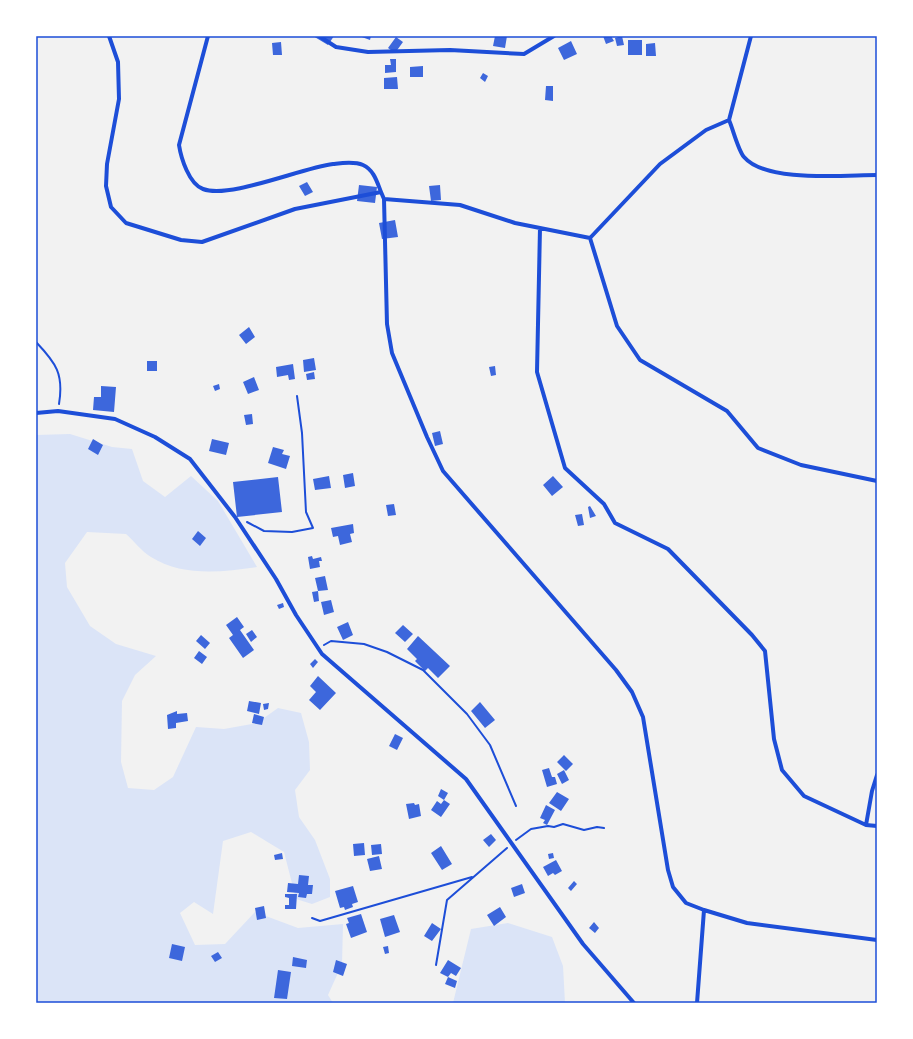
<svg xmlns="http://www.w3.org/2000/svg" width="913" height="1039" font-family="Signika,sans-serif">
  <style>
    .green { fill: #dbe4f7 }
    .building { fill: #3d67dc }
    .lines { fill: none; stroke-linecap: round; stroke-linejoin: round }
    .path { stroke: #1d4ed8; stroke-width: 2 }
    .minor { stroke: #1d4ed8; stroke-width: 4 }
    .neatline { fill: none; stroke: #1d4ed8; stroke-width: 1.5 }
  </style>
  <rect width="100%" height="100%" fill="#f2f2f2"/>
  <!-- green -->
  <path class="green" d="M70,434L112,447L132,449L143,481L165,497L191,476L218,501L257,567C222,572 183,577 151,557C142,552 134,541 126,534L87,532L65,563L67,587L90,626L116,644L156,656L135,675L122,701L121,762L128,788L154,790L173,777L196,727L224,729L257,723L278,708L301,713L309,742L310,770L295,790L299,817L315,840L330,879V897L312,904L296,899L284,852L251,832L223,841L213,914L194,902L180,913L195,945L225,944L255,912L298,928L343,924L342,964L328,995L333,1003H36V435Z
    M508,923L552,937L563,966L565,1003H453L471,929Z"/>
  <!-- building -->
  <path class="building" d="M313,36H334L328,45Z
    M359,36H371L370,40Z
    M495,36H507L505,48L493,46Z
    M603,36H611L614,41L606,44Z
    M622,36L624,45L617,46L615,38Z
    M396,37L403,42L395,53L388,48Z
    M628,40H642V55H628Z
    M571,41L577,54L564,60L558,48Z
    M281,42L282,55H273L272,43Z
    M655,43L656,56H646V44Z
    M390,59H396V72L385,73V65H391Z
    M423,66V77H410V67Z
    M483,73L488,76L485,82L480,78Z
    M397,77L398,89H384V78Z
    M546,86H553V101L545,100Z
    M307,182L313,192L305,196L299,186Z
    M359,185L377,187L375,203L357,201Z
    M440,185L441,200L431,201L429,186Z
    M395,220L398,237L382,239L379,223Z
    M249,327L255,337L246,344L239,335Z
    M314,358L316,370L304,372L303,360Z
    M147,361H157V371H147Z
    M293,364L295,379L289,380L288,375L277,377L276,367Z
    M495,366L496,375L491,376L489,367Z
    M314,372L315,379L307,380L306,374Z
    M254,377L259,390L248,394L243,382Z
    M219,384L220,389L215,391L213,386Z
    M101,386L116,387L114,412L93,410L94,397H101Z
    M252,414L253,424L246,425L244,415Z
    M440,431L443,444L435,446L432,433Z
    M93,439L103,445L98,455L88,449Z
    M212,439L229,443L226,455L209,451Z
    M273,447L284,450L282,454L290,456L286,469L268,463Z
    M353,473L355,486L345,488L343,475Z
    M329,476L331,488L315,490L313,479Z
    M553,476L563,487L552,496L543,485Z
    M278,477L282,512L237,517L233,482Z
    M394,504L396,515L388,516L386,505Z
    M590,506L596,516L590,518L588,507Z
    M582,514L584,525L578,526L575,515Z
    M353,524L354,533L350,534L352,542L340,545L338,536L333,537L331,528Z
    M198,531L206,538L200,546L192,539Z
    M312,556L313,559L321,557L322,561H319L320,567L310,569L308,557Z
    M325,576L328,590L318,591L315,578Z
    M318,591L319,601L314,602L312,592Z
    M331,600L334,612L324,615L321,602Z
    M283,603L284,607L279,609L277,605Z
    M237,617L244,627L240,630L254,650L243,658L229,638L233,635L226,625Z
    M348,622L353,635L343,640L337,627Z
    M403,625L413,634L405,642L395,633Z
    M252,630L257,637L251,642L246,634Z
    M201,635L210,643L205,649L196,641Z
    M418,636L450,666L438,678L428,668L425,671L415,661L417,659L407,649Z
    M199,651L207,657L202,664L194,658Z
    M315,659L318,662L313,668L310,664Z
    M318,676L336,693L320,710L309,700L316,692L310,686Z
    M249,701L261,703L259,714L247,711Z
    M480,702L495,720L485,728L471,711Z
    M269,703L268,709L264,710L263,704Z
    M177,711V714L187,713L188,721L176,723V728L168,729L167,715Z
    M254,714L264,717L262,725L252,723Z
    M395,734L403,738L397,750L389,746Z
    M564,755L573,764L566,771L557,762Z
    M549,768L552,777H555L557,784L547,787L542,770Z
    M564,770L569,780L562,784L557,774Z
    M441,789L448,793L444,800L438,796Z
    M557,792L569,799L561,811L549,803Z
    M444,800L450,804L441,817L431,810L437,801L441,804Z
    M414,803L415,805L419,804L421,816L409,819L406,804Z
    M546,805L555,810L547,825L543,823L545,820L540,818Z
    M491,834L496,840L489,847L483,840Z
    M364,843L365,855L354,856L353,844Z
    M381,844L382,854L372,855L371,845Z
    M441,846L452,864L442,870L431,853Z
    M282,853L283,859L275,860L274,855Z
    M553,853L554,858L549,859L548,854Z
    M379,856L382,869L370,871L367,859Z
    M556,860L562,871L555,875L553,873L548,876L543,867Z
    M299,875L309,876L308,885H313L312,894H307L306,898L298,897L299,893L287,892L288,883L298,884Z
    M574,881L577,884L571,891L568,888Z
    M522,884L525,893L514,897L511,888Z
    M353,886L358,902L352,904L353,907L345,910L344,907L340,908L335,891Z
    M285,894H297L296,909H285V905H289V898L285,897Z
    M264,906L266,918L257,920L255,908Z
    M500,907L506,917L494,926L487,915Z
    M361,914L367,932L351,938L346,924L349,923L347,918Z
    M394,915L400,932L385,937L380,919Z
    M594,922L599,928L595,933L589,928Z
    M432,923L441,929L432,941L424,936Z
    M172,944L185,947L182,961L169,958Z
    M388,946L389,953L385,954L383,947Z
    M218,952L222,958L215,962L211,956Z
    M293,957L307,960L306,968L292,966Z
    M336,960L347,964L343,976L333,972Z
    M448,960L461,968L456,976L451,973L448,977L440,973Z
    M278,970L291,972L287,999L274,998Z
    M448,977L457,981L455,988L445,984Z"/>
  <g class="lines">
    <!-- path -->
    <path class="path" d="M36,342C56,363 64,374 59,404
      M247,522L264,531L292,532L313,528L306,512L302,433L297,396
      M324,645L331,641L364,644L387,652L423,670L467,714L490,745L516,806
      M516,840L531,829L548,826L554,827L563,824L584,830L597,827L604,828
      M312,918L320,921L472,877
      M436,965L447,900L507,848"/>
    <!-- minor -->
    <path class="minor" d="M109,36L118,62L119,99L107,164L106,186L111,207L126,223L181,240L202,242L295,209L381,192L384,199
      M208,36L179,145C181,158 189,184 203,189C230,199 301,168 333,164C342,163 354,161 363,165C374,170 377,182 381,192
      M319,36L336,47L368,52L450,50L524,54L554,36
      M729,120L751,36
      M540,228L537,372L565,468L604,504L615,523L668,549L752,635L765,651L774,739L782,770L804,796L866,825L877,826
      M590,238L660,164L706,130L729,120C733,129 738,150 744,157C766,183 844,175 877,175
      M36,413L58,411L115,419L155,437L190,459L235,517L276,579L296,615L322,654L466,779L583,944L634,1003
      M866,825L872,791L877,775
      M704,910L747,923L877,940
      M697,1003L704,910L686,903L673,887L668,870L643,717L632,692L616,670L443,471L427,437L392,353L387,324L384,199L460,205L515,223L590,238L617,326L640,360L727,411L758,448L801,465L877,481"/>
  </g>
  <!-- border -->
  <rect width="913" height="1039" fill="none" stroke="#ffffff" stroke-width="74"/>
  <rect x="37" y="37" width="839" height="965" class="neatline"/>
</svg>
